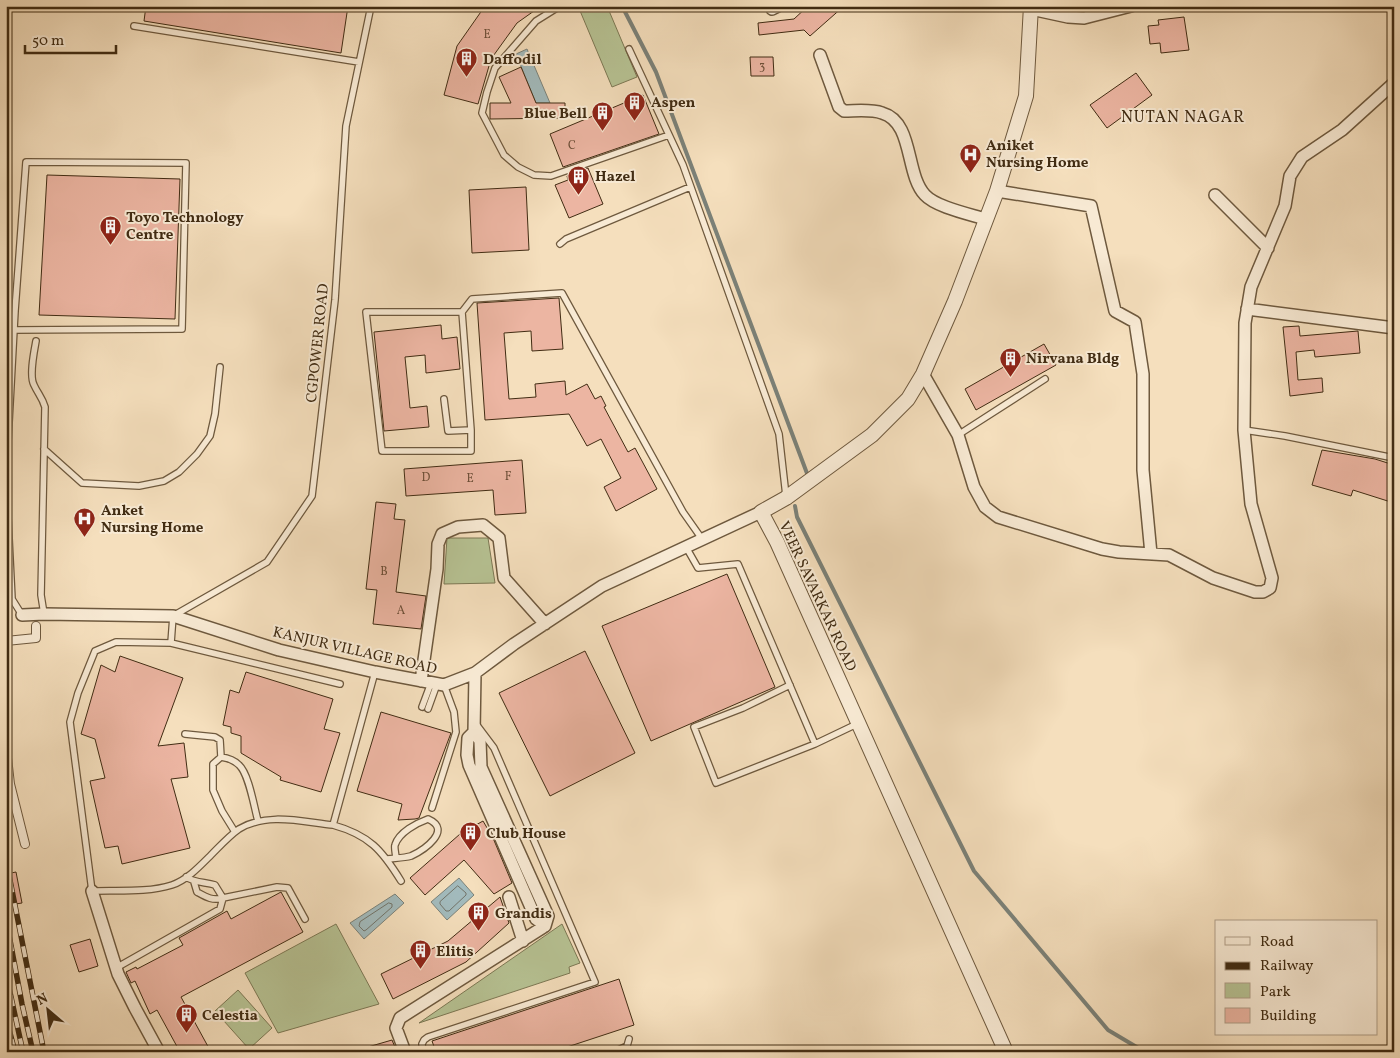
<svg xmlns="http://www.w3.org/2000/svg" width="1400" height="1058" font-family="Vollkorn,serif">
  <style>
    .green { fill: #b7c394; stroke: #7c7854 }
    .water { fill: #a2babc; stroke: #7b8178 }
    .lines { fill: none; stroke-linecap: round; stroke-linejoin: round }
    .shore { stroke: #727368; stroke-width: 1 }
    .stream { stroke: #7b8178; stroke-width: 4 }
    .building { fill: #ecb5a2; stroke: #412c13 }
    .service-casing { stroke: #6e593e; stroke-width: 8 }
    .pedestrian-casing { stroke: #6e593e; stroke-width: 10 }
    .minor-casing { stroke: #6e593e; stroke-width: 14 }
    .tertiary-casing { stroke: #6e593e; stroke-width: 16 }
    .service { stroke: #f8ead4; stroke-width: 5.5 }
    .pedestrian { stroke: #f8ead4; stroke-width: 8 }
    .minor { stroke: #f8ead4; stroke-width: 11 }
    .tertiary { stroke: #f8ead4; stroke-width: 14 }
    .rail-casing { stroke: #412c13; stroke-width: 5.5 }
    .rail { stroke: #f8ead4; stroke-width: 4; stroke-dasharray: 11; stroke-linecap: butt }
    .labels { text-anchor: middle; stroke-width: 4; stroke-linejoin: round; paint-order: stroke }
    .number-label { font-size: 12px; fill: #6c4e37 }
    .poi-label { font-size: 15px; font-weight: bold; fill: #412c13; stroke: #f8ead4; text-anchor: start }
    .street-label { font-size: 15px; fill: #412c13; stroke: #f8ead4 }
    .neighbourhood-label { font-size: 16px; letter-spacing: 1px; fill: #412c13; stroke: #f8ead4 }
  </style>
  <rect width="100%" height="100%" fill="#f5dfbd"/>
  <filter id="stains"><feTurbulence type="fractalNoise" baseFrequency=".004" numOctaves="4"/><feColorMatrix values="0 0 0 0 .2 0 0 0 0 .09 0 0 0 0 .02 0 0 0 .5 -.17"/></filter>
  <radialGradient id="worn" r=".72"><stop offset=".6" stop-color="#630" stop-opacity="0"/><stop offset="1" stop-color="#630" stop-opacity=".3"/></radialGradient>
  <!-- green -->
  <path class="green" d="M578,6H607L637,77L612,87Z
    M447,538H488L495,583L444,584Z
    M336,924L379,1004L278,1033L245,973Z
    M562,924L580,963L569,967L570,973L419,1023Z
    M238,990L272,1028L249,1049L215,1011Z"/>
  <!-- water -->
  <path class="water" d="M527,49L550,103H536L516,54Z
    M459,878L474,895L447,920L431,902Z
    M395,894L404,903L364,939L350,923Z"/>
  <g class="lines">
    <!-- shore -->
    <path class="shore" d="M458,886L466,893V895L449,911H446L440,904V902Z
      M389,903L392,904V907L366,930L364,931L359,926L360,922Z"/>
    <!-- stream -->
    <path class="stream" d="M622,6L656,72L808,476
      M795,506L797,517L974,871L1108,1030L1145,1052"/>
  </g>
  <!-- building -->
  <path class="building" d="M146,6H348L341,53L144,21Z
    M485,6H541L517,23L491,59L478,104L444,95L457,46Z
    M808,6H844L810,36L804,30L759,35L758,23L794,19Z
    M1184,17L1189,50L1161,53L1160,43L1150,44L1148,26L1159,25L1158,20Z
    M750,57H773L774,76H751Z
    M521,67L536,103H565V118L490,119V103H511L499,77Z
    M1136,73L1152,95L1107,128L1090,105Z
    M643,95L659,134L563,167L550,134Z
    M588,168L603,204L569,218L555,185L568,180L567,176Z
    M47,175L180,179L175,319L39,315Z
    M526,187L529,250L472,253L469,190Z
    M559,298L563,349L532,351L531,331L504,333L509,399L536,397L535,384L565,381L566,395L587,384L595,399L601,396L606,406L604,407L628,452L635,448L657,489L616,511L604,487L621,478L601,439L587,446L569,414L485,420L477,303Z
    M441,325L442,339L457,337L460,369L426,373L425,355L405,357L410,408L427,406L429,427L384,431L374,332Z
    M1299,326L1300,336L1358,331L1360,353L1315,357L1314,350L1296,352L1298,380L1322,378L1323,392L1290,396L1283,327Z
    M1044,344L1056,365L976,410L965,389Z
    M1322,450L1375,459L1394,465V503L1353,490L1351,496L1312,485Z
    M522,460L526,513L495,515L493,490L406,496L404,469Z
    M376,502L396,504L394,519L405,520L396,592L426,596L421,629L373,624L377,590L366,589Z
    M727,574L775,687L651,741L602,626Z
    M585,651L635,753L550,796L499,693Z
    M120,656L183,678L158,746L184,743L188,777L171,779L190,848L122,864L118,846L105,848L90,781L105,778L95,739L81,734L101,665L115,672Z
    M246,672L333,699L324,729L340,733L321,792L280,780L281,777L241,753V736L231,733V727L223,725L230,690L239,693Z
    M381,712L451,733L419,818L415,819L398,820L402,804L357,791Z
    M483,821L493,838L512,883L494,894L464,860L425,895L410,878L460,834Z
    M16,872L22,903L9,905L6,892V874Z
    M281,892L303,932L181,997L211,1052H180L157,1010L150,1014L135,981L131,983L126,972L136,967L137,969L183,945L179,938L227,911L231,919Z
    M500,897L509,923L466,962L393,999L381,974L448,941Z
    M90,939L98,966L79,972L70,945Z
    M619,979L634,1025L552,1052H436L432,1041Z
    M392,1040L397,1052H362L361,1049Z"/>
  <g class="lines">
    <defs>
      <path id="service" d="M371,6L346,126L335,300L312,496L267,562L173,616L171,643L116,642L95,651L78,693L70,722L92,891C117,890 147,893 172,885C187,880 200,866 211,855C220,846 229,836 239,829C267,812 303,822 333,825L375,672
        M560,6L536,21L495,68L487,92L482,113L504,155L518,167L534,175L551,176L669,135
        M134,26L359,62
        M629,49L683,165L779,434L786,496
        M560,244L566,239L690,187
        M462,312H366L382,451H471V430L462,312L472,299L562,293L683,512L702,539
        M14,330L182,329L186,163L26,162L15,311L6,478L12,599L22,615
        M36,341C34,352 29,376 34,385C38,394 42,397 45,407L41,595L44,614
        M444,399L448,431L471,430
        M1244,430L1285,436L1394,458
        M958,435L1045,379
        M44,449L82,483L139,486L164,481L179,472L197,454L210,436L215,414L220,367
        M686,547L698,568L738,564L815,744L859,723
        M171,643L340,684
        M790,685L743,708L694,727L716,783L815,744
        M422,707L431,683
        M428,709L437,684
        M185,734L215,737L220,740L221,757C228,758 234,760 239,765C249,774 254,807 258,821
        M221,757L213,764V790L222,811L235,832
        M432,808L456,732L454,712L444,685
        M333,825C369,835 382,850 401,881
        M387,859C395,858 404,858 411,856C424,850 453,830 428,819C417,823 399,832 395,845C394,848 396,855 396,858
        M186,877C195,883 205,882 215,885L223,898L277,887L288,888L305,919
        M116,968L220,909L223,898C212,901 206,897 197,892L194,882
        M423,1052L422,1044L424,1040L428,1037L595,982L494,748L476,724
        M614,1052L627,1046L629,1039"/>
      <path id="pedestrian" d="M6,641L36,638V626
        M6,749L10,784L25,844"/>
      <path id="minor" d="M772,9L778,6
        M1031,9L1068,17L1084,18L1131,6
        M820,55L839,107L844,111C856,111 871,109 882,113C914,122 905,174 925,195C936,207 969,214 985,219
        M997,191L1091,206L1115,311L1135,322L1143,374V470L1151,554
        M1215,195L1268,248
        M1247,309L1394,328
        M923,374L958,435L974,487L985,507L998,517L1102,549L1119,552L1169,555L1213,578L1255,592H1263L1270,588L1272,578L1251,504L1244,430L1245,323L1251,287L1285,206L1290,176L1302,157L1342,130L1394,83
        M22,615L44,614L173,616L279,650L375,672L444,685L475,673L514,644L602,586L761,512
        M421,681L437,569L438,544L442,534L458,527L483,525L499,538L504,578L545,624
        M474,732L468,738L467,755L469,765L536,919L545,926L548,916L481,767L480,741L474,732L475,673
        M92,891L118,974L135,1008L159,1052
        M509,897L523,941
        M405,1052L396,1028L400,1018L545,926"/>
      <path id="tertiary" d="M1006,1052L777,542L761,512L786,498L872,435L908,399L923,374L955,301L997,191L1026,96L1031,6"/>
    </defs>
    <!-- service casing -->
    <use href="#service" class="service-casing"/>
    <!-- pedestrian casing -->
    <use href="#pedestrian" class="pedestrian-casing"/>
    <!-- minor casing -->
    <use href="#minor" class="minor-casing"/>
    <!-- tertiary casing -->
    <use href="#tertiary" class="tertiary-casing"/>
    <!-- service -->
    <use href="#service" class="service"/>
    <!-- pedestrian -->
    <use href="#pedestrian" class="pedestrian"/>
    <!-- minor -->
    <use href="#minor" class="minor"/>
    <!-- tertiary -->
    <use href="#tertiary" class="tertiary"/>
    <defs>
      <path id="rail" d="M6,860L44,1052
        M6,919L22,1004L33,1052
        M6,974L23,1052
        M6,1018L15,1052"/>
    </defs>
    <!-- rail casing -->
    <use href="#rail" class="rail-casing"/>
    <!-- rail -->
    <use href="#rail" class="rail"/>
  </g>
  <!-- icons -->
  <defs>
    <symbol id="building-pin" viewBox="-11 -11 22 30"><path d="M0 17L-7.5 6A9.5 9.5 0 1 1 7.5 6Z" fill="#8f2418" stroke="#f8ead4"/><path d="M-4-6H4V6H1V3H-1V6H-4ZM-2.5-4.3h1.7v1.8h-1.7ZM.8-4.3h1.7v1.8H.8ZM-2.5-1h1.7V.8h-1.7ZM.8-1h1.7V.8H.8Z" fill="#fff"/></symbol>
    <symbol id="hospital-pin" viewBox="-11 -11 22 30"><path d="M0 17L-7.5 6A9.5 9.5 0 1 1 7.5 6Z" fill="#8f2418" stroke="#f8ead4"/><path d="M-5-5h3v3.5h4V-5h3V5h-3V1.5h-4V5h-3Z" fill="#fff"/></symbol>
  </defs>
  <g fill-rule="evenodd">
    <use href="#building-pin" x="454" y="46" width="25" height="34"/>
    <use href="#building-pin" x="622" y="90" width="25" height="34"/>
    <use href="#building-pin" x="590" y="100" width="25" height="34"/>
    <use href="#hospital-pin" x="958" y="142" width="25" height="34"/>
    <use href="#building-pin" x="566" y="164" width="25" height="34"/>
    <use href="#building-pin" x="98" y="214" width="25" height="34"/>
    <use href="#building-pin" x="998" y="346" width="25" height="34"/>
    <use href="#hospital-pin" x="72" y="506" width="25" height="34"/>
    <use href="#building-pin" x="458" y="820" width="25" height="34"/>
    <use href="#building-pin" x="466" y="900" width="25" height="34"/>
    <use href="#building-pin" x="408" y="938" width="25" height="34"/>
    <use href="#building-pin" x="174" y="1002" width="25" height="34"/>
  </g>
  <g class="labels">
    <!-- number labels -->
    <g class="number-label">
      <text x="487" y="38">E</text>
      <text x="762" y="70">3</text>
      <text x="572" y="149">C</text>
      <text x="508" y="480">F</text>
      <text x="426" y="481">D</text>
      <text x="470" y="482">E</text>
      <text x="384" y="575">B</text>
      <text x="401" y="614">A</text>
    </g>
    <!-- poi labels -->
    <g class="poi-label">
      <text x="483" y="64">Daffodil</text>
      <text x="651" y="107">Aspen</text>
      <text x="587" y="118" text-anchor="end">Blue Bell</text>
      <text x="986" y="150">Aniket<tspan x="986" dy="17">Nursing Home</tspan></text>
      <text x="595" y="181">Hazel</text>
      <text x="126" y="222">Toyo Technology<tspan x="126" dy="17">Centre</tspan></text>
      <text x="1026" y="363">Nirvana Bldg</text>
      <text x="101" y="515">Anket<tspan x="101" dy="17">Nursing Home</tspan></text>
      <text x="486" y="838">Club House</text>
      <text x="495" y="918">Grandis</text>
      <text x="436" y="956">Elitis</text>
      <text x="202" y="1020">Celestia</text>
    </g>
    <!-- street labels -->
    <g class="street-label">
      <text transform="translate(317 343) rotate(-84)" y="5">CGPOWER ROAD</text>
      <text transform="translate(818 596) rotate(65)" y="5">VEER SAVARKAR ROAD</text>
      <text transform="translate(355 650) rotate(13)" y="5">KANJUR VILLAGE ROAD</text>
    </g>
    <!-- neighbourhood labels -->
    <g class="neighbourhood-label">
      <text x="1183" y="122">NUTAN NAGAR</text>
    </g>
  </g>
  <!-- margin -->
  <rect width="1400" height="1058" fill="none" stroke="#f5dfbd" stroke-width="25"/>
  <rect x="8" y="8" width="1385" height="1043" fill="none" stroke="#412c13" stroke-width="2.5"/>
  <rect x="12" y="12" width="1375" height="1033" fill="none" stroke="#412c13"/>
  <!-- legend -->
  <rect x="1215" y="920" width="162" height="115" fill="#f8ead4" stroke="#af9e87"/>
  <rect x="1225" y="937" width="25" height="8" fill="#f8ead4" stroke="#af9e87"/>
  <text x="1260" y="946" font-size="15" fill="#412c13">Road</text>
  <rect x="1225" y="962" width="25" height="8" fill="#412c13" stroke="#af9e87"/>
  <text x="1260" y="970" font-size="15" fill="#412c13">Railway</text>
  <rect x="1225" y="983" width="25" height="15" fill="#b7c394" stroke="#af9e87"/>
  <text x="1260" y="996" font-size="15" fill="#412c13">Park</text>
  <rect x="1225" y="1008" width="25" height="15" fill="#ecb5a2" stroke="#af9e87"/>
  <text x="1260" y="1020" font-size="15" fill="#412c13">Building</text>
  <!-- north arrow -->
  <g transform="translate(48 1010) rotate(332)" stroke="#f8ead4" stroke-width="4" paint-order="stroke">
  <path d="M0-4L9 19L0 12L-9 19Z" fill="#412c13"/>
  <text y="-8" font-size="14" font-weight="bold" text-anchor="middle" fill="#412c13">N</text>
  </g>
  <!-- scale -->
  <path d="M25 45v8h91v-8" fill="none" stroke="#412c13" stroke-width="2.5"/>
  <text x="32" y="45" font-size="15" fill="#412c13" stroke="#f8ead4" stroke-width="4" paint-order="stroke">50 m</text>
  <rect width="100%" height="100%" filter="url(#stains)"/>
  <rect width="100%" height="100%" fill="url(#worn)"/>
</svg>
